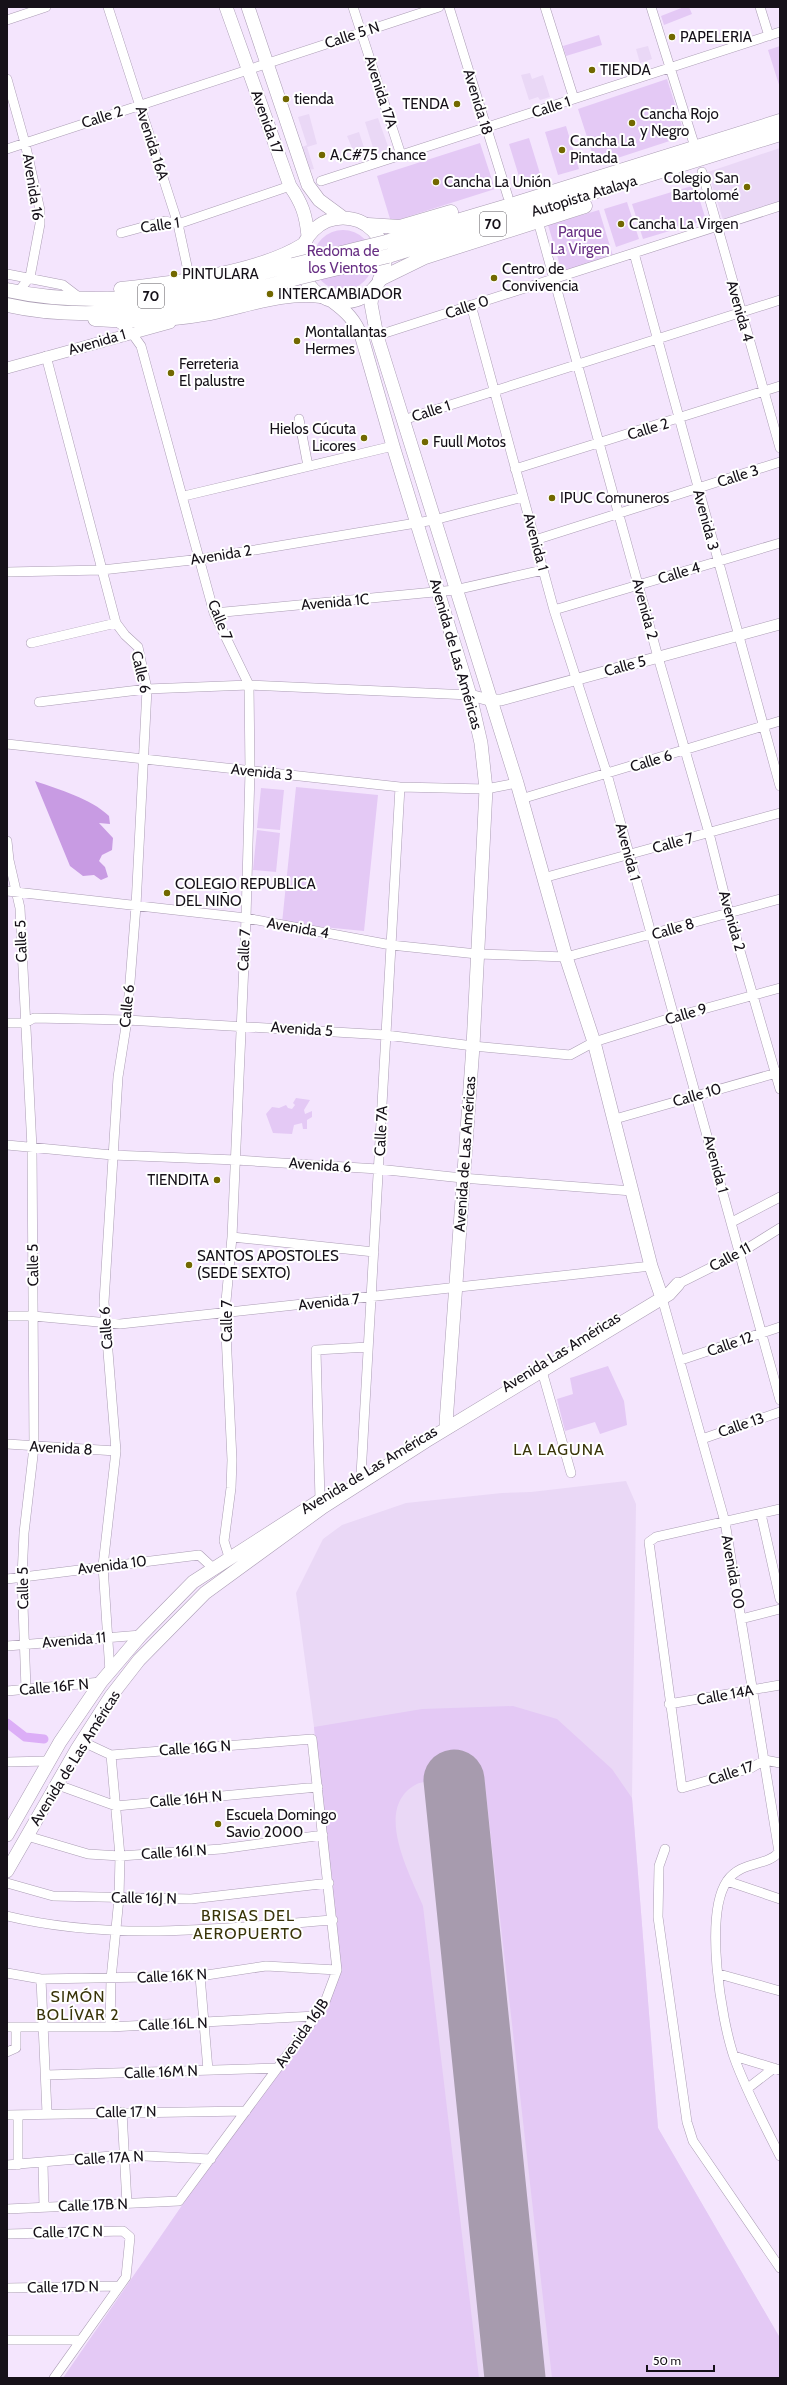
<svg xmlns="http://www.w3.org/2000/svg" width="787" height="2385" font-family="Cabin,sans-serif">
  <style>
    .built { fill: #ead8f6 }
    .green { fill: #e4c9f5 }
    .forest { fill: #c89be3 }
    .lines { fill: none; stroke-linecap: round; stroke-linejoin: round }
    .canal { stroke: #dcaef7; stroke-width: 9 }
    .runway { stroke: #a79bae; stroke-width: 61 }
    .minor-casing { stroke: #ab9db4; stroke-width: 10 }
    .tertiary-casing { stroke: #ab9db4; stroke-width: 12 }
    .secondary-casing { stroke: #ab9db4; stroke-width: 14 }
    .primary-casing { stroke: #ab9db4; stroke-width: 15 }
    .minor { stroke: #fff; stroke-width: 9 }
    .tertiary { stroke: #fff; stroke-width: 11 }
    .secondary { stroke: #fff; stroke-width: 13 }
    .primary { stroke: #fff; stroke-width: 14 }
    .primary-bridge-casing { stroke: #ab9db4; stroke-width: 15; stroke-linecap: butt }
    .primary-bridge { stroke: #fff; stroke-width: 14 }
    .poi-dot { fill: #726800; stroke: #fff; stroke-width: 1.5 }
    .labels { text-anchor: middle; stroke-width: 4; stroke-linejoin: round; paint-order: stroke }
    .shield { fill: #fff; stroke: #5c585e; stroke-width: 1 }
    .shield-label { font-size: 14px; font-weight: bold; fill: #161119 }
    .street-label { font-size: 15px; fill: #161119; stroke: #fff }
    .poi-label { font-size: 15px; fill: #161119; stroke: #fff; text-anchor: start }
    .park-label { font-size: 15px; fill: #682f84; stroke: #fff }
    .neighbourhood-label { font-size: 16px; letter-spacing: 1px; fill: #393409; stroke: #fff }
  </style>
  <rect width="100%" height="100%" fill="#f4e5fd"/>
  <!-- built -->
  <path class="built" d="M648,46L652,59L640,63L636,49Z
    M530,73L532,79L543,75L550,97L540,100L538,97L529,100L521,75Z
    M309,114L317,144L307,147L314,169L308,170L300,148L307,145L298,117Z
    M378,118L389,149L375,154L365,122Z
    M359,132L367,157L357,160L347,136Z
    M780,148V203L723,220L708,172Z
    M626,1481L636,1504L632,1798L658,2128L780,2338V2378H63L192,2191L290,2055L339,1970L314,1727L296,1593L323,1539L342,1525L406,1503L502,1493L531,1492Z"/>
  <!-- green -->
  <path class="green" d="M684,7H689L692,14L664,25L661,16Z
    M599,35L602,45L566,56L563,46Z
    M780,46V88L768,50Z
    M667,79L685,136L596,165L578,109Z
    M566,126L579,169L558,175L545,132Z
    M529,138L542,180L522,186L509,144Z
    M480,143L495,189L391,222L377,176Z
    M695,185L706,220L643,239L632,204Z
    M627,202L639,239L616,247L604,209Z
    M599,210L613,256L562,272L548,225Z
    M313 260a30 30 0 1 1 60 0a30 30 0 1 1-60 0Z
    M296,787L378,795L364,931L282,923Z
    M261,788L284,790L280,830L257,828Z
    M257,830L280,833L276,872L253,870Z
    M296,1098L310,1100L304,1110L305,1114L312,1111V1117L307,1120V1129H303L302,1123L294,1125L292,1134L273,1133L266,1114L272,1107L279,1108L286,1105L288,1108L292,1109L295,1105L293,1103Z
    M608,1366L624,1401L627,1425L600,1434L595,1422L565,1431L557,1399L573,1394L570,1378Z
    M513,1706L557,1719L612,1769L632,1798L658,2128L780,2338V2378H552L484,1776C472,1777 424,1780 417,1784C372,1807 410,1874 423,1906L479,2378H63L192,2191L290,2055L339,1970L314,1727L422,1709Z"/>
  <!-- forest -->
  <path class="forest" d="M35,781C60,790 90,798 109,816L110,824L99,823L113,838L112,850L102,855L99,861L105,867L108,877L101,880L94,875L83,876L70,866Z"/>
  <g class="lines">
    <!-- canal -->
    <path class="canal" d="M7,1723L25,1737L44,1739"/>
    <!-- runway -->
    <path class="runway" d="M454,1780L515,2378"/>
    <defs>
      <path id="minor" d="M108,7L178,224L190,280
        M353,7L401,155
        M449,7L508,197
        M545,7L574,99
        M651,7L695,147
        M760,7L769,36
        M7,20L46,7
        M7,79L25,143L40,210V224L30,277L18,292
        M7,149L439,7
        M702,172L780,448
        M321,181L780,32
        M538,221L658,657L709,833L729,913L780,1089
        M121,233L165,221L178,224L290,186
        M634,253L780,786
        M7,274L63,285L80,298
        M471,305L554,610L607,774L780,1400
        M116,321L131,332L141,346L214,613L249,685L250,771L246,918L232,1237L225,1312L232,1460L231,1488L224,1541L229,1557
        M382,334L780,206
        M46,356L116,623L125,635L138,647L147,689L136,906L127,1020L118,1077L104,1302L116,1451L103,1566L110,1672
        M299,419L308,466
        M403,420L780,300
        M515,469L780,386
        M184,496L393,446
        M535,540L780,462
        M7,572L102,570L201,559L434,520L523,497
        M554,610L780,543
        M214,613L455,590L543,570
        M31,643L116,623
        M39,702L147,689L249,685L470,695
        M7,744L400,787L486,789L517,783
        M521,799L780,721
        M7,841L9,860L20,908L32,1148L34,1447L24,1533L22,1577L26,1689
        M543,878L780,813
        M7,891L246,918L391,945L477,954L566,957L780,899
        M7,1023H25L34,1018L127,1020L386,1035L473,1046L570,1055L594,1042L674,1017L780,988
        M615,1119L780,1072
        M7,1145L112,1155L236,1160L378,1169L462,1178L632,1191
        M732,1222L780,1197
        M232,1237L374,1252
        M678,1284L740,1253L780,1228
        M662,1298L725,1522L779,1852C767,1867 742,1860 727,1881C704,1915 721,2019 734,2057C746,2091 764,2124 780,2156
        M7,1316H33L120,1324L651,1266
        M681,1360L780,1327
        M542,1371L571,1473
        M702,1439L780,1412
        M7,1444L116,1451
        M361,1475L400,787
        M320,1500L316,1350L368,1347
        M780,1509L656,1537L649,1542L682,1788L751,1768L765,1760L780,1763
        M761,1514L780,1599
        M7,1579L199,1555L213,1568
        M741,1619L780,1609
        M7,1646L141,1635
        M7,1691L101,1682
        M669,1704L780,1685
        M7,1762L48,1761
        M58,1785L116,1806L318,1787
        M27,1836L88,1854L120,1856L221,1849L323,1835
        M665,1849L659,1866L658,1917L687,2122L693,2141L780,2268
        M727,1881L780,1899
        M7,1883L53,1896L191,1899L329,1883
        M7,1916C114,1942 225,1928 333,1920
        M7,1973L41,1979L200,1976L266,1966L337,1970
        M719,1974L780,1991
        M200,1976L208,2070
        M41,1979L47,2113
        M7,2027H110L316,2016
        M110,2027L111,1979L119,1898L120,1856L111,1755
        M7,2052L16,2048V2028
        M734,2056L780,2070
        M46,2075L277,2068
        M748,2088L774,2068
        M122,2112L127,2204
        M7,2115L246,2111
        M43,2163L44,2207
        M7,2165L123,2155L211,2159
        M18,2165V2115
        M7,2209L179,2201L316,2016L325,2002L337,1970L312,1739L111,1755L81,1741
        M7,2234L123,2231L130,2237L126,2277L54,2378
        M7,2288L119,2286
        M7,2340H81"/>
      <path id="tertiary" d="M7,368L170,323
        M470,695L489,700H501L780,624"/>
      <path id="secondary" d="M226,7L290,186C302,203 306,215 308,236
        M248,7L308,185L319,200L342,217
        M301 260a42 42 0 1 1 84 0a42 42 0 1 1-84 0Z
        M373,289L371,304L377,336L517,783L566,957L594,1042L651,1266L662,1298
        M332,301C347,312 355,320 362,338L393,446L470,695L481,743L486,789L473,1046L446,1423
        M7,1835L60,1742L101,1682L141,1635L193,1582L319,1501
        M7,1871L77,1749L111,1696L139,1660L205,1593L323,1507L426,1441L669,1294L678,1284"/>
      <path id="primary" d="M368,225L400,227L451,212
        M386,242L511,205L780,121
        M388,256L780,134
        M380,279L425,257L585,206
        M121,289C174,283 258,273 303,245
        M7,290C66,303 133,301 192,290C226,284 259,273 293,265
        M7,305C99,326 208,303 297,278
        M95,319C134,322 171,320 210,313C246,306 284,291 321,296"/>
    </defs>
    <!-- minor casing -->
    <use href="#minor" class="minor-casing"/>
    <!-- tertiary casing -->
    <use href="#tertiary" class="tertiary-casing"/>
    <!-- secondary casing -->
    <use href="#secondary" class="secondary-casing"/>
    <!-- primary casing -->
    <use href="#primary" class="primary-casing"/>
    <!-- minor -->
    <use href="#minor" class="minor"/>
    <!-- tertiary -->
    <use href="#tertiary" class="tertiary"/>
    <!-- secondary -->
    <use href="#secondary" class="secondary"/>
    <!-- primary -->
    <use href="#primary" class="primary"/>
    <defs>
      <path id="primary-bridge" d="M293,265L386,242
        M297,278L388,256"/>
    </defs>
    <!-- primary-bridge casing -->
    <use href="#primary-bridge" class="primary-bridge-casing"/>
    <!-- primary-bridge -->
    <use href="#primary-bridge" class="primary-bridge"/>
  </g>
  <!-- markers -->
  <g class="poi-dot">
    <circle cx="672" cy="37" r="4"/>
    <circle cx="592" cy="70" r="4"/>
    <circle cx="286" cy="99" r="4"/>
    <circle cx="457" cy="104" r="4"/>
    <circle cx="632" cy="123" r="4"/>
    <circle cx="562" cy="150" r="4"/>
    <circle cx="322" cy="155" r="4"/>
    <circle cx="436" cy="182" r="4"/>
    <circle cx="747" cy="187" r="4"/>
    <circle cx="621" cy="224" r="4"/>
    <circle cx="174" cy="274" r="4"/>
    <circle cx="494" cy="278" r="4"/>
    <circle cx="270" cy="294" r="4"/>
    <circle cx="297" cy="341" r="4"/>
    <circle cx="171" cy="373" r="4"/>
    <circle cx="364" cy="438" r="4"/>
    <circle cx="425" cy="442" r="4"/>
    <circle cx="552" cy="498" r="4"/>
    <circle cx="167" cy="893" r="4"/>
    <circle cx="217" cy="1180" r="4"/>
    <circle cx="189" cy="1265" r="4"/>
    <circle cx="218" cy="1824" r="4"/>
  </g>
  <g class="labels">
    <!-- shield labels -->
    <g class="shield">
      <rect x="480" y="212" width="26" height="24" rx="3"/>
      <rect x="138" y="284" width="26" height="24" rx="3"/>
    </g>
    <g class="shield-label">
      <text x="493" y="229">70</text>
      <text x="151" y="301">70</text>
    </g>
    <!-- street labels -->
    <g class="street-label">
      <text transform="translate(352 35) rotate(-18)" y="5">Calle 5 N</text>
      <text transform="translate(381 92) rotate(72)" y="5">Avenida 17A</text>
      <text transform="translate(478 102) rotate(73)" y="5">Avenida 18</text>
      <text transform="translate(551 107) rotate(-18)" y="5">Calle 1</text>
      <text transform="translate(102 117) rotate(-18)" y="5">Calle 2</text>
      <text transform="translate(267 122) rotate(70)" y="5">Avenida 17</text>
      <text transform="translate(152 143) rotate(72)" y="5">Avenida 16A</text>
      <text transform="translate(33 187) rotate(81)" y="5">Avenida 16</text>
      <text transform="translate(584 196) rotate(-17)" y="5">Autopista Atalaya</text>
      <text transform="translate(160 225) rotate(-8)" y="5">Calle 1</text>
      <text transform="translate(467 307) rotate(-18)" y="5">Calle 0</text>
      <text transform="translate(740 311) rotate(74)" y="5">Avenida 4</text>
      <text transform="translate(97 342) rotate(-16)" y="5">Avenida 1</text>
      <text transform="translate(431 411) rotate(-18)" y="5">Calle 1</text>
      <text transform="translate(648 429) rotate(-17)" y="5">Calle 2</text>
      <text transform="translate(738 476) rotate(-18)" y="5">Calle 3</text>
      <text transform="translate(706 520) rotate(75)" y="5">Avenida 3</text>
      <text transform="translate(536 542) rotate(75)" y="5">Avenida 1</text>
      <text transform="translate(221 555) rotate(-9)" y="5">Avenida 2</text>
      <text transform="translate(679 573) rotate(-17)" y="5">Calle 4</text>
      <text transform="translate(335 602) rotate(-5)" y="5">Avenida 1C</text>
      <text transform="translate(645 609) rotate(75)" y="5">Avenida 2</text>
      <text transform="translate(220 620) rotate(68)" y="5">Calle 7</text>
      <text transform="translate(456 654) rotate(74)" y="5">Avenida de Las Américas</text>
      <text transform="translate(625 666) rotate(-15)" y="5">Calle 5</text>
      <text transform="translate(141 672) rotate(77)" y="5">Calle 6</text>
      <text transform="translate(651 761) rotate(-17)" y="5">Calle 6</text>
      <text transform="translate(262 772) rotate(6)" y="5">Avenida 3</text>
      <text transform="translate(673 843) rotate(-15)" y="5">Calle 7</text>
      <text transform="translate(628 852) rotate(75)" y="5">Avenida 1</text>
      <text transform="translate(732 921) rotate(74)" y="5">Avenida 2</text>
      <text transform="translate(298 928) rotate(10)" y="5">Avenida 4</text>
      <text transform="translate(673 929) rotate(-16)" y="5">Calle 8</text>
      <text transform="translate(21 941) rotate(-92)" y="5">Calle 5</text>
      <text transform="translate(244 950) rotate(-87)" y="5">Calle 7</text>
      <text transform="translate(127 1006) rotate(-84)" y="5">Calle 6</text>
      <text transform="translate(686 1014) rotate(-16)" y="5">Calle 9</text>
      <text transform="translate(302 1029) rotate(4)" y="5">Avenida 5</text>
      <text transform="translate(697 1095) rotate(-16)" y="5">Calle 10</text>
      <text transform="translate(381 1131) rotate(-87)" y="5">Calle 7A</text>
      <text transform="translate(465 1154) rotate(-86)" y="5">Avenida de Las Américas</text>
      <text transform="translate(716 1164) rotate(75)" y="5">Avenida 1</text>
      <text transform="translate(320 1165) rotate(4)" y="5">Avenida 6</text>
      <text transform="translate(730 1257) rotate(-28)" y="5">Calle 11</text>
      <text transform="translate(33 1265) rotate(-91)" y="5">Calle 5</text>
      <text transform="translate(329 1302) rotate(-6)" y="5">Avenida 7</text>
      <text transform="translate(227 1321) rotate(-90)" y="5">Calle 7</text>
      <text transform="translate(106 1328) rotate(-94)" y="5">Calle 6</text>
      <text transform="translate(730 1344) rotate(-19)" y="5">Calle 12</text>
      <text transform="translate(561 1352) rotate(-32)" y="5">Avenida Las Américas</text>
      <text transform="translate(741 1425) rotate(-19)" y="5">Calle 13</text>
      <text transform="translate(61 1448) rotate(3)" y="5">Avenida 8</text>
      <text transform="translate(369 1470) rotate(-31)" y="5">Avenida de Las Américas</text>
      <text transform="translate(112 1565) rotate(-7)" y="5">Avenida 10</text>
      <text transform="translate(733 1572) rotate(80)" y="5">Avenida 00</text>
      <text transform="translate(23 1588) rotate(-91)" y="5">Calle 5</text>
      <text transform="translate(74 1640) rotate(-5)" y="5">Avenida 11</text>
      <text transform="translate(54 1687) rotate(-5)" y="5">Calle 16F N</text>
      <text transform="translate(725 1695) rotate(-10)" y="5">Calle 14A</text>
      <text transform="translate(195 1748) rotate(-4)" y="5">Calle 16G N</text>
      <text transform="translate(75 1758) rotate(-58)" y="5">Avenida de Las Américas</text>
      <text transform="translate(731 1773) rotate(-18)" y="5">Calle 17</text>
      <text transform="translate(186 1799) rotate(-5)" y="5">Calle 16H N</text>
      <text transform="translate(174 1852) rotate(-4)" y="5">Calle 16I N</text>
      <text transform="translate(144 1898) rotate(1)" y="5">Calle 16J N</text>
      <text transform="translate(172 1976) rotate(-3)" y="5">Calle 16K N</text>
      <text transform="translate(173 2024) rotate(-2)" y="5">Calle 16L N</text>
      <text transform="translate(302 2033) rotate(-55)" y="5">Avenida 16JB</text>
      <text transform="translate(161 2072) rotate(-2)" y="5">Calle 16M N</text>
      <text transform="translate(126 2112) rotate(-1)" y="5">Calle 17 N</text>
      <text transform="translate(109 2158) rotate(-3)" y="5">Calle 17A N</text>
      <text transform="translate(93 2205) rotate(-2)" y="5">Calle 17B N</text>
      <text transform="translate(68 2232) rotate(-1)" y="5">Calle 17C N</text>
      <text transform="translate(63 2287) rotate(-1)" y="5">Calle 17D N</text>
    </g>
    <!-- poi labels -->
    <g class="poi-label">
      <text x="680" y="42">PAPELERIA</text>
      <text x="600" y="75">TIENDA</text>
      <text x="294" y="104">tienda</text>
      <text x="449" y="109" text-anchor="end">TENDA</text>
      <text x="640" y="119">Cancha Rojo<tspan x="640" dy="17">y Negro</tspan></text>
      <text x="570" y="146">Cancha La<tspan x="570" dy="17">Pintada</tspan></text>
      <text x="330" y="160">A,C#75 chance</text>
      <text x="739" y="183" text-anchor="end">Colegio San<tspan x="739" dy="17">Bartolomé</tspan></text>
      <text x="444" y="187">Cancha La Unión</text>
      <text x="629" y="229">Cancha La Virgen</text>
      <text x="502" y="274">Centro de<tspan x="502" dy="17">Convivencia</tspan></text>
      <text x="182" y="279">PINTULARA</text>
      <text x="278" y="299">INTERCAMBIADOR</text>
      <text x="305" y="337">Montallantas<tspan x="305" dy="17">Hermes</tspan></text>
      <text x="179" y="369">Ferreteria<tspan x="179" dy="17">El palustre</tspan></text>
      <text x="356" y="434" text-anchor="end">Hielos Cúcuta<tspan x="356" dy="17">Licores</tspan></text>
      <text x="433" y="447">Fuull Motos</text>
      <text x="560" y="503">IPUC Comuneros</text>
      <text x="175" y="889">COLEGIO REPUBLICA<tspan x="175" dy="17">DEL NIÑO</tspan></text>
      <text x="209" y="1185" text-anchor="end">TIENDITA</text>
      <text x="197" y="1261">SANTOS APOSTOLES<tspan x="197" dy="17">(SEDE SEXTO)</tspan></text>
      <text x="226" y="1820">Escuela Domingo<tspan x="226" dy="17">Savio 2000</tspan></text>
    </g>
    <!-- park labels -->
    <g class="park-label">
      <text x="580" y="237">Parque<tspan x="580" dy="17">La Virgen</tspan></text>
      <text x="343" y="256">Redoma de<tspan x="343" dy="17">los Vientos</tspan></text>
    </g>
    <!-- neighbourhood labels -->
    <g class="neighbourhood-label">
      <text x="559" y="1455">LA LAGUNA</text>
      <text x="248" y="1921">BRISAS DEL<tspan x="248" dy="18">AEROPUERTO</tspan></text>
      <text x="78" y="2002">SIMÓN<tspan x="78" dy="18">BOLÍVAR 2</tspan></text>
    </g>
  </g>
  <!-- border -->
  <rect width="787" height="2385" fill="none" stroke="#161119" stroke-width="16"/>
  <!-- scale -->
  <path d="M647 2365v6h67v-6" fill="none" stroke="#161119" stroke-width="2"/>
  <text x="653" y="2365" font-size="12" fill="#161119" stroke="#ffffff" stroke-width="3" paint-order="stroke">50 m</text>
</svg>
